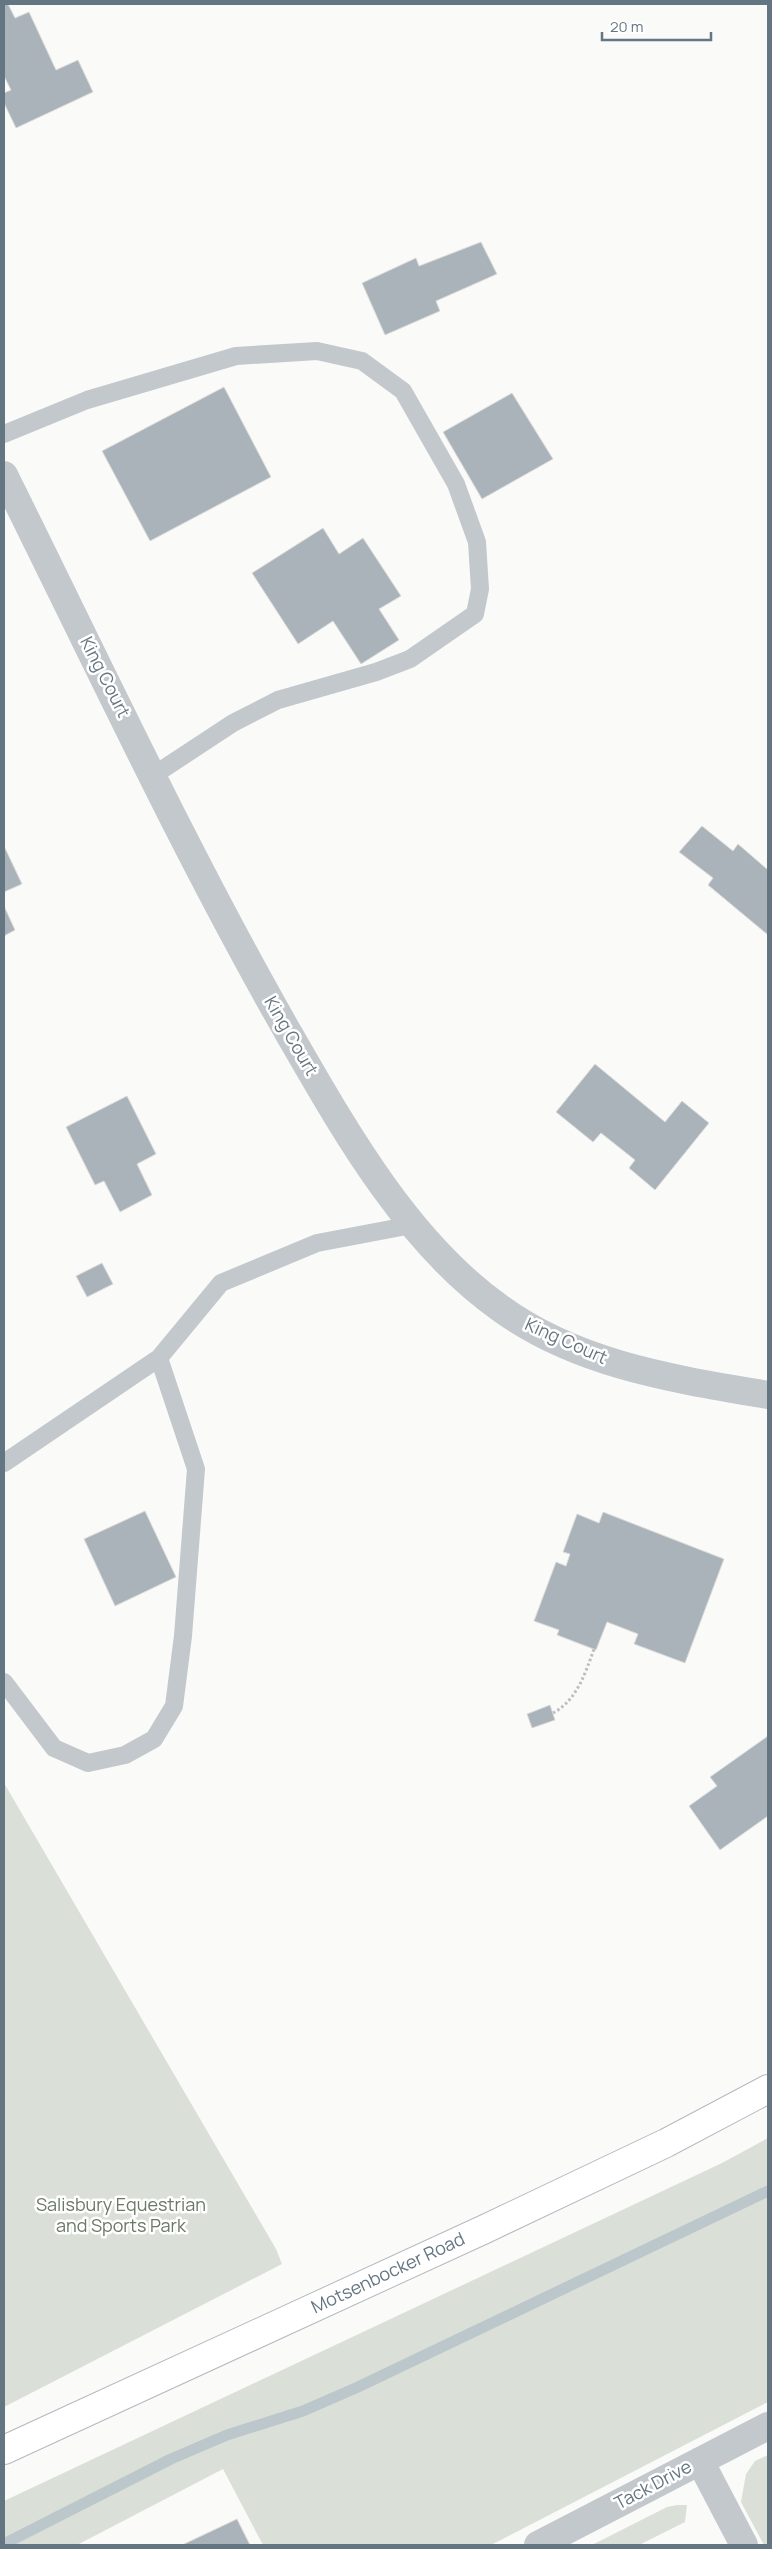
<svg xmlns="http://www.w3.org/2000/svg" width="772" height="2549" font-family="Manrope,sans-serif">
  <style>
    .green { fill: #dadfd7 }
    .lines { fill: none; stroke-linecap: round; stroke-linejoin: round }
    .stream { stroke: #bbc7cb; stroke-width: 11 }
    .building { fill: #aab3b9; stroke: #dcdcda }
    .secondary-casing { stroke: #b3babf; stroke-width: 30 }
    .path { stroke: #bbbfc2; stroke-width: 3; stroke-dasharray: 2.5 2.5; stroke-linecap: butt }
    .service { stroke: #c3c8cc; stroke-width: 18 }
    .minor { stroke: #c3c8cc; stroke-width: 28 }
    .secondary { stroke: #fff; stroke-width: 28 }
    .labels { text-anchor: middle; stroke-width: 5; stroke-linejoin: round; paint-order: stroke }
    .street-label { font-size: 18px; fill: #657683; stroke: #fff }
    .park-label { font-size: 18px; fill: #687a64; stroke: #fff }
  </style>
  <rect width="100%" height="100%" fill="#fafaf8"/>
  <!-- green -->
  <path class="green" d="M4,1783L276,2249L282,2264L4,2407Z
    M768,2138V2402L491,2545H263L223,2469L77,2545H4V2501L722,2163Z
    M768,2455V2545H764L741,2502L746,2474L755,2461Z
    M677,2505H687L685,2522L639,2545H592L667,2507Z"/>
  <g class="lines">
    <!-- stream -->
    <path class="stream" d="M4,2544L171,2459L227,2435L303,2411L358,2387L768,2191"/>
  </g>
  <!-- building -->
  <path class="building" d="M4,4H8L15,18L29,12L56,70L78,60L93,92L16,128L4,103V93L11,90L4,76Z
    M481,242L497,274L436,301L440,311L385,335L362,283L416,258L419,266Z
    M224,387L271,477L150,541L102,451Z
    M512,393L553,459L482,499L443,432Z
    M323,528L339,554L363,538L401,596L379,609L399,640L361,664L333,621L298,644L252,573Z
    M702,826L733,851L738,844L768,870V935L708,885L713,878L679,852Z
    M4,846L22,884L4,892Z
    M4,906L15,930L4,936Z
    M595,1064L665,1122L682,1101L709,1123L655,1190L629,1168L635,1160L601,1133L593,1142L556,1112Z
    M127,1096L156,1154L137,1164L152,1195L120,1212L104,1181L95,1185L66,1127Z
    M102,1263L113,1284L87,1297L76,1276Z
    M145,1511L176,1577L115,1606L84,1539Z
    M603,1512L724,1559L685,1663L634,1644L638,1634L607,1622L596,1650L557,1635L559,1630L534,1621L556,1562L566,1566L570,1554L563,1552L577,1514L599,1523Z
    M550,1705L555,1720L532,1728L527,1714Z
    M768,1736V1816L720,1850L689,1806L717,1786L710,1777Z
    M237,2519L250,2545H182Z"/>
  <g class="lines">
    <defs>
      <path id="secondary" d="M4,2450L485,2229L666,2143L768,2089"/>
    </defs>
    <!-- secondary casing -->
    <use href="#secondary" class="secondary-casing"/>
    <!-- path -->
    <path class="path" d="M553,1713C577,1700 585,1674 594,1649"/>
    <!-- service -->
    <path class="service" d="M4,434L87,400L236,356L317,351L362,361L403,391L456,484L477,542L480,589L475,614L410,659L376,672L278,700L233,723L154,775
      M4,1463L159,1358L221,1283L317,1243L412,1225
      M4,1682L54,1748L88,1763L125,1755L154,1739L174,1706L183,1636L196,1469L159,1358"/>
    <!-- minor -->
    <path class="minor" d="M4,475C97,662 185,852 289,1034C345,1131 407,1242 500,1308C578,1365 675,1379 768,1395
      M700,2461L744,2545
      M538,2545L768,2426"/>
    <!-- secondary -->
    <use href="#secondary" class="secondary"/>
  </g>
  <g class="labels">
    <!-- street labels -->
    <g class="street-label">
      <text transform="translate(105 677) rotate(63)" y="6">King Court</text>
      <text transform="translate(291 1036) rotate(60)" y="6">King Court</text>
      <text transform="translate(566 1341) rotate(24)" y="6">King Court</text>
      <text transform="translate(388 2273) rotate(-25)" y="6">Motsenbocker Road</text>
      <text transform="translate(653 2485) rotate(-28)" y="6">Tack Drive</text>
    </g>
    <!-- park labels -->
    <g class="park-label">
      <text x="121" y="2211">Salisbury Equestrian<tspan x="121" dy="21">and Sports Park</tspan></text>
    </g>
  </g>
  <!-- border -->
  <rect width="772" height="2549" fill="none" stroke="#657683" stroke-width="10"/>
  <!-- scale -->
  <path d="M602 32v8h109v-8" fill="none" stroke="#657683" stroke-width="2.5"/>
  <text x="610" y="32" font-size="15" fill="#657683" stroke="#ffffff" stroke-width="4" paint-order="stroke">20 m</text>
</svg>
